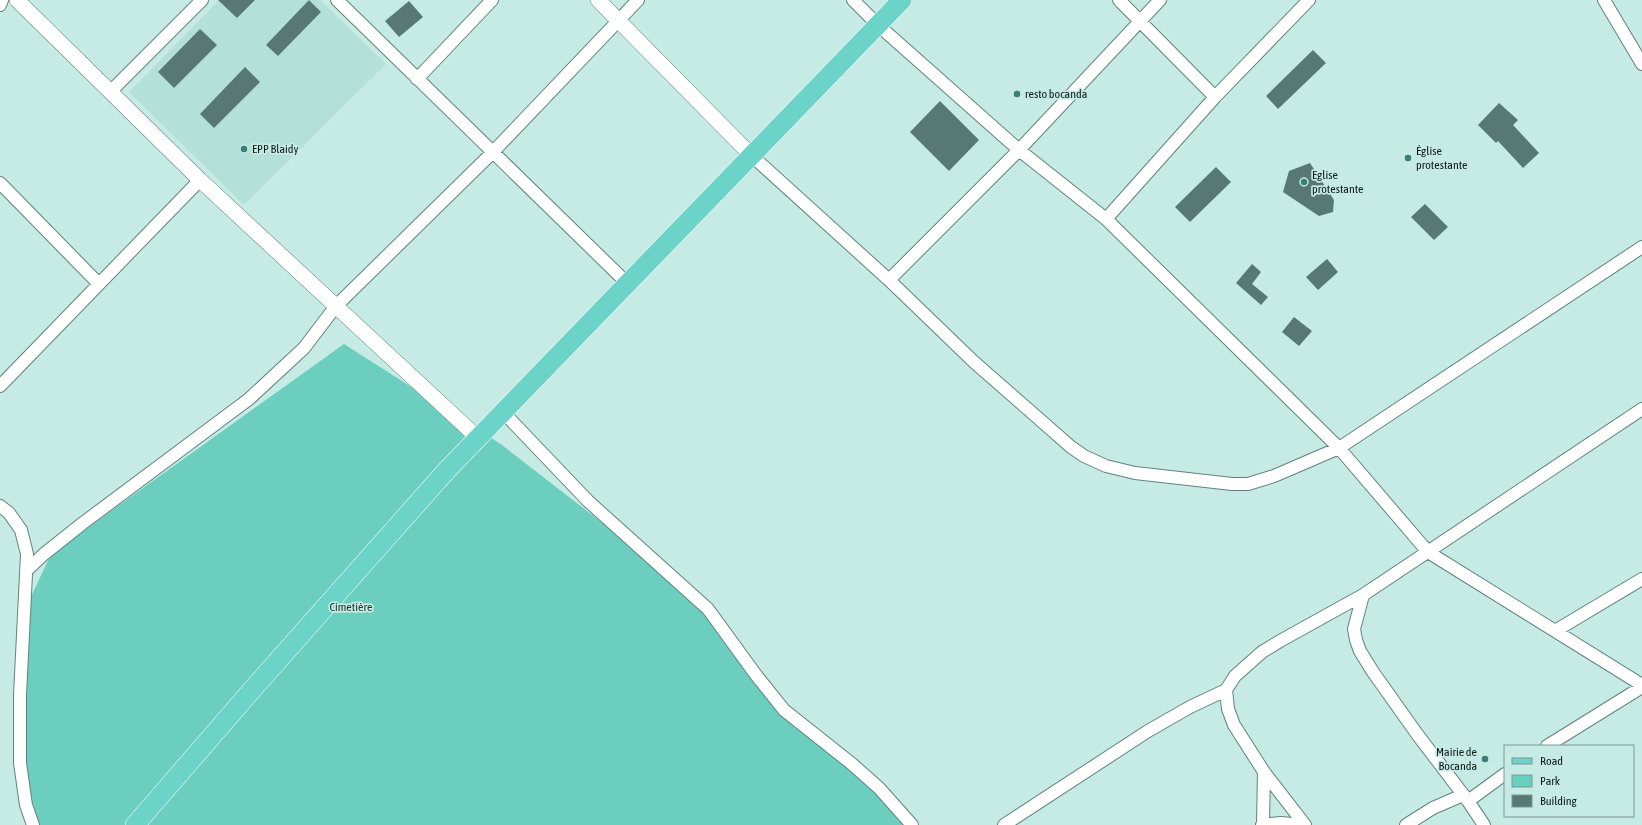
<svg xmlns="http://www.w3.org/2000/svg" width="1642" height="825" font-family="'Asap Condensed',sans-serif">
  <style>
    .built { fill: #b3e0d8 }
    .green { fill: #6bcebf }
    .building { fill: #587973 }
    .lines { fill: none; stroke-linecap: round; stroke-linejoin: round }
    .minor-casing { stroke: #61837d; stroke-width: 14 }
    .tertiary-casing { stroke: #61837d; stroke-width: 16 }
    .primary-casing { stroke: #fff; stroke-width: 20 }
    .minor { stroke: #fff; stroke-width: 12 }
    .tertiary { stroke: #fff; stroke-width: 15 }
    .primary { stroke: #6bd3c8; stroke-width: 19 }
    .poi-dot { fill: #3a7f75; stroke: #c6eae4; stroke-width: 1.5 }
    .labels { text-anchor: middle; stroke-width: 3.5; stroke-linejoin: round; paint-order: stroke }
    .poi-label { font-size: 12px; fill: #0e1b19; stroke: #c6eae4; text-anchor: start }
    .park-label { font-size: 12px; fill: #1c332f; stroke: #c6eae4 }
  </style>
  <rect width="100%" height="100%" fill="#c6eae4"/>
  <!-- built -->
  <path class="built" d="M219,0H320L386,64L244,205L129,92Z"/>
  <!-- green -->
  <path class="green" d="M344,344L502,445L677,581L714,612L774,705L809,727L913,825H38L22,797L23,614L51,554Z"/>
  <!-- building -->
  <path class="building" d="M218,0H255L237,18Z
    M309,0L321,12L278,56L266,45Z
    M409,1L423,17L399,37L385,21Z
    M200,29L217,45L174,88L158,72Z
    M1313,50L1326,63L1278,109L1266,96Z
    M245,67L260,82L214,128L200,114Z
    M940,101L979,140L949,171L910,132Z
    M1499,103L1518,120L1513,125L1539,153L1523,168L1498,141L1496,143L1478,125Z
    M1310,163L1334,200L1333,212L1319,216L1283,192L1289,171Z
    M1216,167L1231,182L1190,222L1175,207Z
    M1425,204L1448,227L1434,240L1411,217Z
    M1327,259L1338,272L1318,290L1306,277Z
    M1252,264L1261,272L1252,284L1268,297L1261,305L1236,283Z
    M1294,317L1312,331L1299,346L1282,332Z"/>
  <g class="lines">
    <defs>
      <path id="minor" d="M337,0L628,284
        M853,0L878,25L1019,150L1106,219L1339,448L1428,552L1642,685
        M1119,0L1215,97
        M1604,0L1642,64
        M0,5L2,0
        M417,79L492,0
        M110,92L202,0
        M751,155L889,280L974,362L1071,447L1084,456L1106,466L1135,473L1232,484H1248L1274,476L1339,448L1642,247
        M0,183L99,284
        M1106,219L1215,97L1309,0
        M889,280L1019,150L1160,0
        M0,386L200,180
        M503,412L588,501L708,609L756,675L784,710L852,764L879,788L912,825
        M0,506L9,513L21,530L27,554L20,695V763L26,805L33,825
        M26,571L44,554L83,523L249,399L304,348L336,306L493,152L638,0
        M1363,595L1354,629L1356,640L1360,651L1373,672L1417,734L1468,801L1484,825
        M1555,631L1642,579
        M1547,746L1642,687
        M1468,801L1505,774
        M1263,824L1264,772
        M1004,825L1148,731L1190,707L1226,690
        M1262,825L1281,823L1304,825
        M1305,825L1264,772L1234,725L1228,709L1226,690L1235,676L1262,652L1280,641L1363,595L1642,409
        M1406,825L1433,808L1463,795"/>
      <path id="tertiary" d="M17,0L200,180L478,438
        M598,0L751,155"/>
      <path id="primary" d="M135,825L251,691L446,471L902,0"/>
    </defs>
    <!-- minor casing -->
    <use href="#minor" class="minor-casing"/>
    <!-- tertiary casing -->
    <use href="#tertiary" class="tertiary-casing"/>
    <!-- primary casing -->
    <use href="#primary" class="primary-casing"/>
    <!-- minor -->
    <use href="#minor" class="minor"/>
    <!-- tertiary -->
    <use href="#tertiary" class="tertiary"/>
    <!-- primary -->
    <use href="#primary" class="primary"/>
  </g>
  <!-- markers -->
  <g class="poi-dot">
    <circle cx="1017" cy="94" r="4"/>
    <circle cx="244" cy="149" r="4"/>
    <circle cx="1408" cy="158" r="4"/>
    <circle cx="1304" cy="182" r="4"/>
    <circle cx="1485" cy="759" r="4"/>
  </g>
  <g class="labels">
    <!-- poi labels -->
    <g class="poi-label">
      <text x="1025" y="98">resto bocanda</text>
      <text x="252" y="153">EPP Blaidy</text>
      <text x="1416" y="155">Église<tspan x="1416" dy="14">protestante</tspan></text>
      <text x="1312" y="179">Eglise<tspan x="1312" dy="14">protestante</tspan></text>
      <text x="1477" y="756" text-anchor="end">Mairie de<tspan x="1477" dy="14">Bocanda</tspan></text>
    </g>
    <!-- park labels -->
    <g class="park-label">
      <text x="351" y="611">Cimetière</text>
    </g>
  </g>
  <!-- legend -->
  <rect x="1504" y="745" width="130" height="72" fill="#c6eae4" stroke="#7c9793"/>
  <rect x="1512" y="758" width="20" height="6" fill="#6bd3c8" stroke="#7c9793"/>
  <text x="1540" y="765" font-size="12" fill="#0e1b19">Road</text>
  <rect x="1512" y="775" width="20" height="12" fill="#6bcebf" stroke="#7c9793"/>
  <text x="1540" y="785" font-size="12" fill="#0e1b19">Park</text>
  <rect x="1512" y="795" width="20" height="12" fill="#587973" stroke="#7c9793"/>
  <text x="1540" y="805" font-size="12" fill="#0e1b19">Building</text>
</svg>
